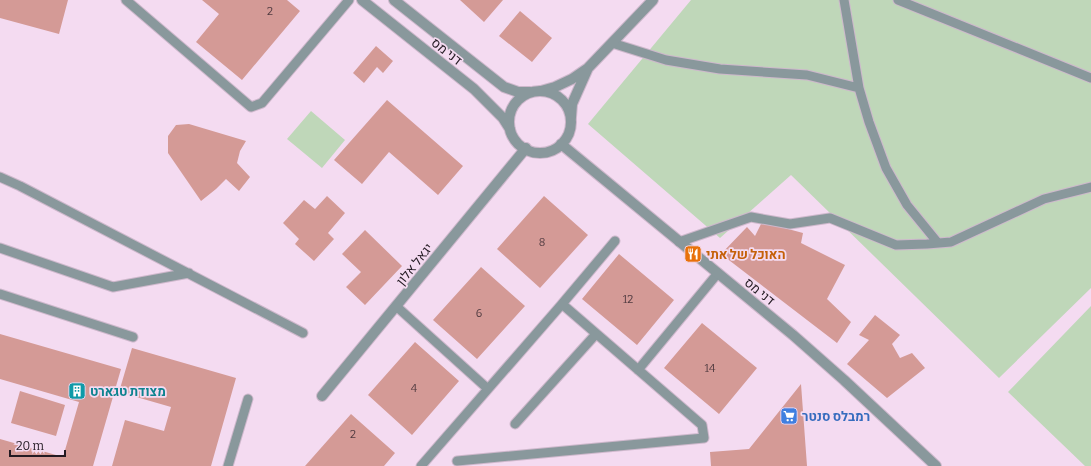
<svg xmlns="http://www.w3.org/2000/svg" width="1091" height="466" font-family="Bitter,Heebo,serif">
  <style>
    .green { fill: #bfd7b9 }
    .building { fill: #d49a96 }
    .lines { fill: none; stroke-linecap: round; stroke-linejoin: round }
    .service-casing { stroke: #ceb8cc; stroke-width: 11 }
    .minor-casing { stroke: #ceb8cc; stroke-width: 12 }
    .tertiary-casing { stroke: #ceb8cc; stroke-width: 12 }
    .service { stroke: #89989c; stroke-width: 9 }
    .minor { stroke: #89989c; stroke-width: 10 }
    .tertiary { stroke: #89989c; stroke-width: 10 }
    .labels { text-anchor: middle; stroke-width: 3.5; stroke-linejoin: round; paint-order: stroke }
    .number-label { font-size: 11px; fill: #4f3a3f }
    .street-label { font-size: 13px; fill: #231a22; stroke: #f4dbf1 }
    .food-label { font-size: 13px; font-weight: bold; fill: #c56008; stroke: #f4dbf1; text-anchor: start }
    .culture-label { font-size: 13px; font-weight: bold; fill: #0d838f; stroke: #f4dbf1; text-anchor: start }
    .shop-label { font-size: 13px; font-weight: bold; fill: #366cbe; stroke: #f4dbf1; text-anchor: start }
  </style>
  <rect width="100%" height="100%" fill="#f4dbf1"/>
  <!-- green -->
  <path class="green" d="M691,0H1091V288L999,378L791,175L720,238L588,124Z
    M311,111L345,140L322,168L287,139Z
    M1091,306V466H1085L1008,392Z"/>
  <!-- building -->
  <path class="building" d="M0,0H68L59,34L0,18Z
    M202,0H287L300,11L242,80L196,42L219,14Z
    M460,0H503L484,22Z
    M520,11L552,38L532,62L499,36Z
    M376,46L393,61L383,73L377,67L364,83L353,73Z
    M387,100L463,166L438,195L389,152L362,184L334,160Z
    M189,124L246,141L240,151L237,163L250,177L239,191L226,179L216,189L201,201L168,153V136L176,125Z
    M327,196L345,213L328,233L334,239L314,261L295,244L299,239L283,223L304,200L315,209Z
    M544,196L588,235L540,288L497,249Z
    M762,222L803,233L801,243L845,265L827,299L851,322L837,343L721,254L747,227L755,236Z
    M365,230L402,266L365,305L346,287L361,272L342,254Z
    M619,254L674,300L637,345L582,299Z
    M481,267L525,306L477,359L433,320Z
    M875,315L900,335L892,344L900,358L912,353L925,368L887,398L847,364L869,340L859,335Z
    M702,323L757,368L719,414L664,368Z
    M0,334L121,369L93,466H0V439L63,457L79,402L0,379Z
    M415,342L459,381L412,435L368,395Z
    M132,348L236,378L211,466H112L125,420L164,431L171,407L119,392Z
    M801,384L807,466H711L710,452L749,449Z
    M20,391L65,405L56,436L11,423Z
    M351,414L395,453L384,466H305Z"/>
  <g class="lines">
    <defs>
      <path id="service" d="M126,0L251,107L262,103L349,0
        M844,0L859,88L869,122L886,168L907,205L938,243
        M898,0L1091,78
        M612,43L666,60L720,69L807,75L859,88
        M0,177L20,186L303,333
        M679,242L751,217L790,224L830,218L896,245L927,244L951,242L1044,199L1091,187
        M0,248L113,287L189,273
        M0,294L133,337
        M562,304L615,241
        M396,306L488,389
        M638,370L718,273
        M515,424L596,334
        M228,466L248,399
        M421,466L562,304L702,425L704,438L457,461"/>
      <path id="minor" d="M541,91L555,87L572,79L588,68L653,0
        M571,117L572,104L588,68
        M322,396L526,148"/>
      <path id="tertiary" d="M362,0L474,89L503,118L510,129
        M394,0L504,87L518,92H530
        M509 122a31 31 0 1 1 62 0a31 31 0 1 1-62 0Z
        M561,144L793,335L844,380L936,466"/>
    </defs>
    <!-- service casing -->
    <use href="#service" class="service-casing"/>
    <!-- minor casing -->
    <use href="#minor" class="minor-casing"/>
    <!-- tertiary casing -->
    <use href="#tertiary" class="tertiary-casing"/>
    <!-- service -->
    <use href="#service" class="service"/>
    <!-- minor -->
    <use href="#minor" class="minor"/>
    <!-- tertiary -->
    <use href="#tertiary" class="tertiary"/>
  </g>
  <!-- icons -->
  <defs>
    <symbol id="restaurant-square" viewBox="-11 -11 22 22"><rect x="-9" y="-9" width="18" height="18" rx="4" fill="#e8710a" stroke="#f4dbf1"/><path d="M-5-6h1v4h1v-4h1v4h1v-4h1v5L-1.5 .5V6h-2V.5L-5-1ZM5-6V6H3V1.5H1.5Q1.5-4 5-6Z" fill="#fff"/></symbol>
    <symbol id="building-square" viewBox="-11 -11 22 22"><rect x="-9" y="-9" width="18" height="18" rx="4" fill="#0f9aa8" stroke="#f4dbf1"/><path d="M-4-6H4V6H1V3H-1V6H-4ZM-2.5-4.3h1.7v1.8h-1.7ZM.8-4.3h1.7v1.8H.8ZM-2.5-1h1.7V.8h-1.7ZM.8-1h1.7V.8H.8Z" fill="#fff"/></symbol>
    <symbol id="supermarket-square" viewBox="-11 -11 22 22"><rect x="-9" y="-9" width="18" height="18" rx="4" fill="#3f7fe0" stroke="#f4dbf1"/><path d="M-6-5.5h2.5l.6 2H6L4.5 2H-2.5L-4.4-4H-6ZM-1.5 3.2a1.3 1.3 0 1 0 .1 0ZM3 3.2a1.3 1.3 0 1 0 .1 0Z" fill="#fff"/></symbol>
  </defs>
  <g fill-rule="evenodd">
    <use href="#restaurant-square" x="683" y="244" width="20" height="20"/>
    <use href="#building-square" x="67" y="381" width="20" height="20"/>
    <use href="#supermarket-square" x="779" y="406" width="20" height="20"/>
  </g>
  <g class="labels">
    <!-- number labels -->
    <g class="number-label">
      <text x="270" y="15">2</text>
      <text x="542" y="246">8</text>
      <text x="628" y="303">12</text>
      <text x="479" y="317">6</text>
      <text x="710" y="372">14</text>
      <text x="414" y="392">4</text>
      <text x="353" y="438">2</text>
    </g>
    <!-- street labels -->
    <g class="street-label">
      <text transform="translate(447 51) rotate(38)" y="5">דני מס</text>
      <text transform="translate(414 264) rotate(-51)" y="5">יגאל אלון</text>
      <text transform="translate(760 291) rotate(39)" y="5">דני מס</text>
    </g>
    <!-- food labels -->
    <g class="food-label">
      <text x="706" y="259">האוכל של אתי</text>
    </g>
    <!-- culture labels -->
    <g class="culture-label">
      <text x="90" y="396">מצודת טגארט</text>
    </g>
    <!-- shop labels -->
    <g class="shop-label">
      <text x="802" y="421">רמבלס סנטר</text>
    </g>
  </g>
  <!-- scale -->
  <path d="M10 450v6h55v-6" fill="none" stroke="#231a22" stroke-width="2"/>
  <text x="16" y="450" font-size="12" fill="#231a22" stroke="#f4dbf1" stroke-width="3" paint-order="stroke">20 m</text>
</svg>
